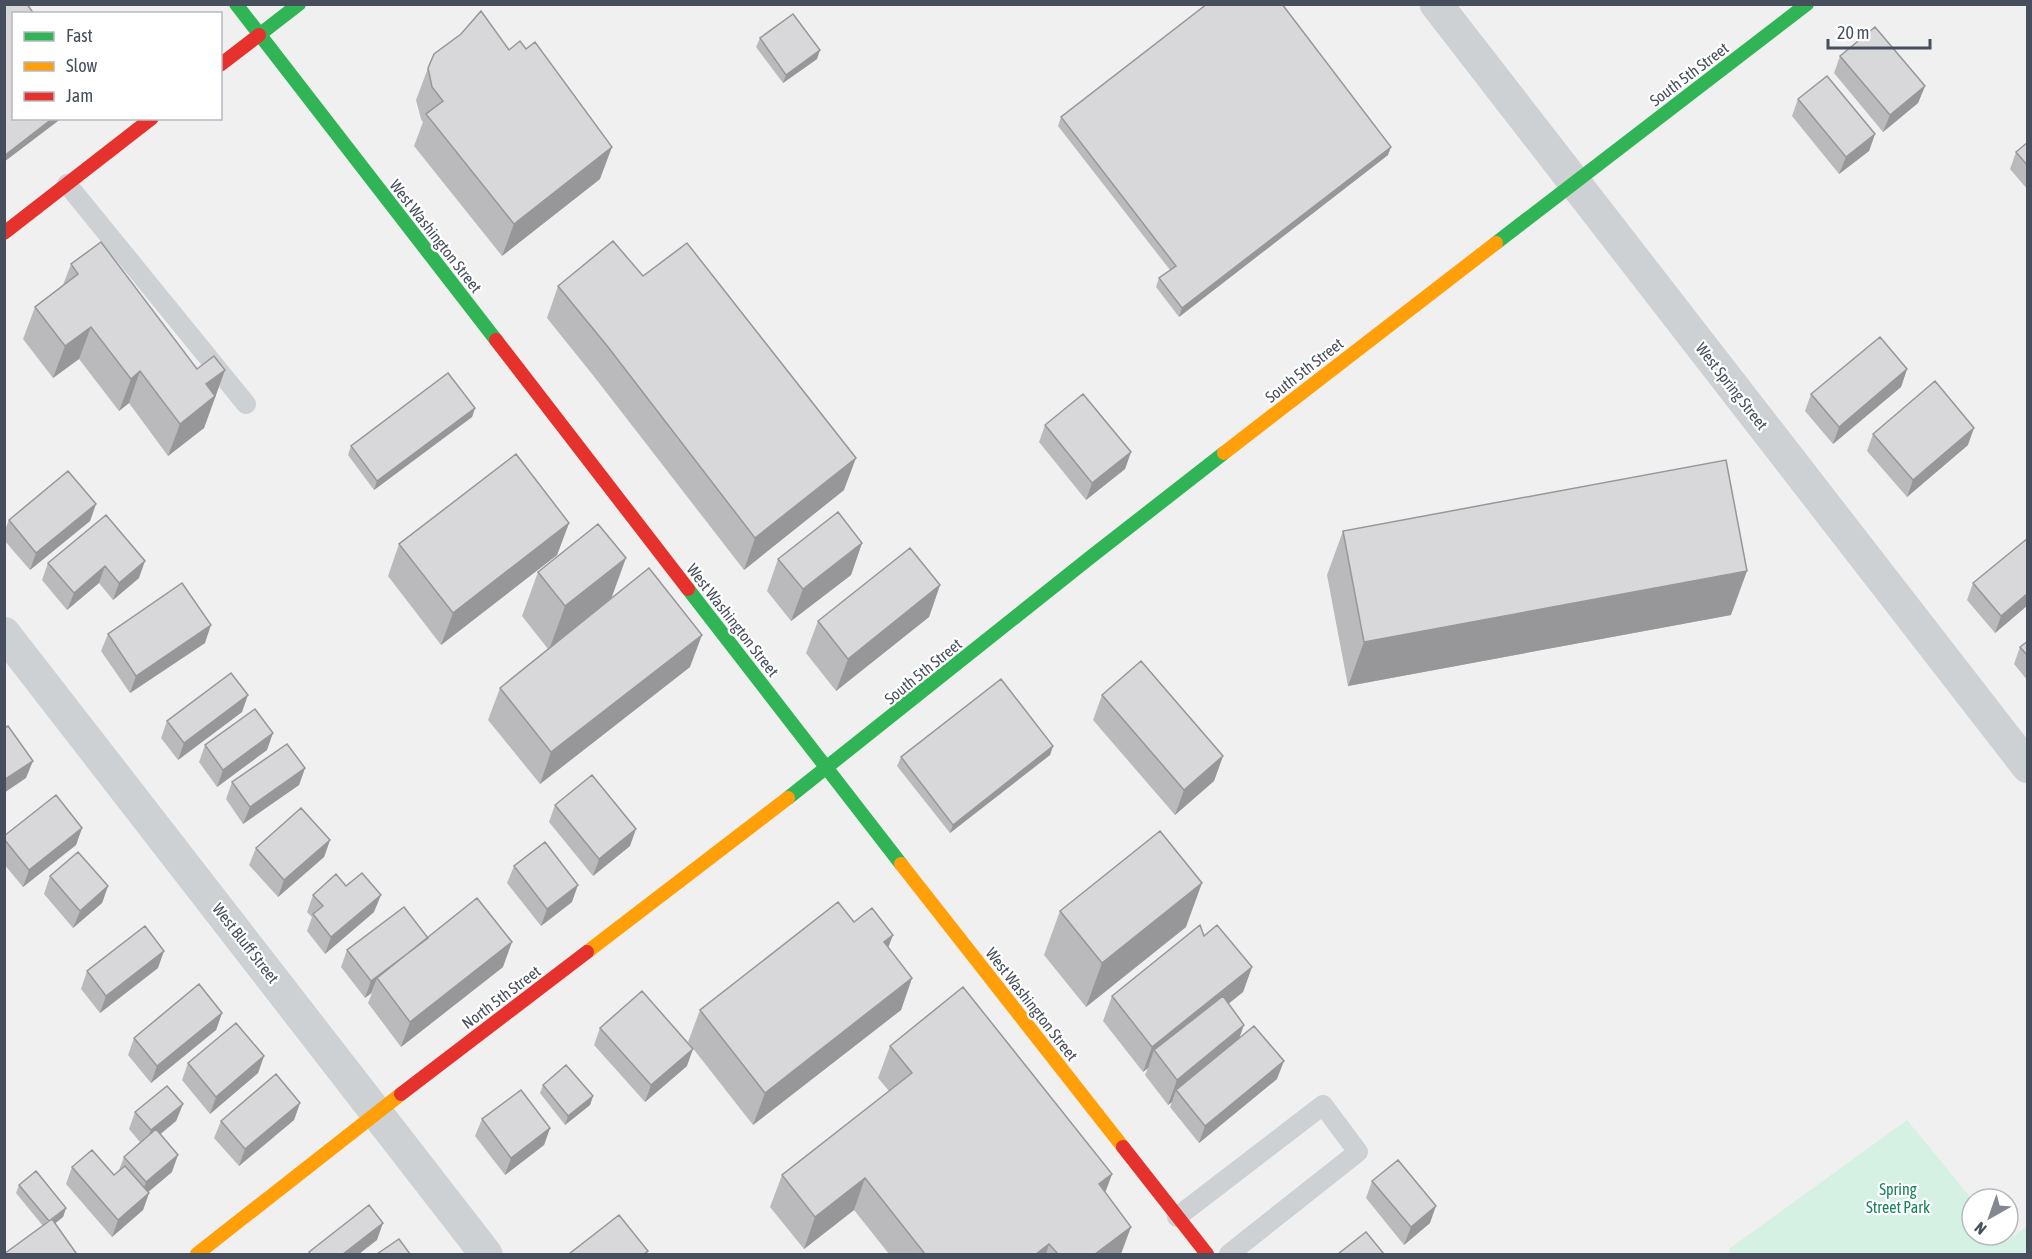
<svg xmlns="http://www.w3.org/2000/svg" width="2032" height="1259" font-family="'Asap Condensed',sans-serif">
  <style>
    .green { fill: #d4f1e3 }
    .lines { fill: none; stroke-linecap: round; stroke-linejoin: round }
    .lane { stroke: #ced1d4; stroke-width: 20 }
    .street { stroke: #ced1d4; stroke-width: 33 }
    .fast { stroke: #30b455; stroke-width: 14 }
    .slow { stroke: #ff9f0a; stroke-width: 14 }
    .jam { stroke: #e5322d; stroke-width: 14 }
    .wall { fill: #bababc }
    .shaded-wall { fill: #979799 }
    .building { fill: #d8d8db; stroke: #979799; stroke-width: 1.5 }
    .labels { text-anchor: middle; stroke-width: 4.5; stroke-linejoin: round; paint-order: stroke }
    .street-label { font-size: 16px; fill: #474f5d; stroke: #fff }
    .park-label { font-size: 16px; fill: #14825b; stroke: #fff }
  </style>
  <rect width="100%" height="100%" fill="#f1f0f0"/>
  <!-- green -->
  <path class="green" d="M1907,1120L1972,1199V1235H2002L2007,1241L2027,1226V1254H1730L1729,1249Z"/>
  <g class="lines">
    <!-- lane -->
    <path class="lane" d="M67,184L246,404
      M1177,1217L1323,1105L1358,1152L1229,1254"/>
    <!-- street -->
    <path class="street" d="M1436,4L2028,767
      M4,633L486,1254"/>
    <!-- fast -->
    <path class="fast" d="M236,4L496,340
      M259,35L299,4
      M1496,243L1807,4
      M688,589L901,864
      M788,798L1092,556L1224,453"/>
    <!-- slow -->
    <path class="slow" d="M1224,453L1496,243
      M901,864L1123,1147
      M587,952L788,798
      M197,1254L401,1094"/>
    <!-- jam -->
    <path class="jam" d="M220,65L259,35
      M4,233L152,118
      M496,340L688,589
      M401,1094L587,952
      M1123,1147L1207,1254"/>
  </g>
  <!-- wall -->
  <path class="wall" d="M760,38L817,59L783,83L756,47Z
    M1840,56L1925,86L1918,103L1883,132L1834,73Z
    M428,68L600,179L502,256L414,146L423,122L421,119L416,100Z
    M1798,99L1875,134L1869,151L1839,174L1792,116Z
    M1061,117L1388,155L1179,317L1156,287L1159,278L1170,270L1058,126Z
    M2028,142V190L2010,169L2016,152Z
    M71,264L197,369L225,370L204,428L168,456L129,403L119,411L79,359L53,378L23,339L35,307L63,285Z
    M643,276L844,490L744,570L596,379L547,318L558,286Z
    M1907,369L1901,387L1833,444L1805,411L1811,394Z
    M475,408L472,417L374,490L348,455L351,446Z
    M1045,425L1131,452L1125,469L1086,500L1039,442Z
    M1873,434L1968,445L1907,497L1867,451Z
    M96,504L90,521L30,570L4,540V532L9,520Z
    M106,515L139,578L113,600L99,583L67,610L42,580L48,563Z
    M569,523L557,555L441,645L388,576L399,544Z
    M1343,531L1731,615L1348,686L1327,575Z
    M2028,538V605L1995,633L1967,600L1973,583Z
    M862,543L851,575L791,621L767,591L778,559Z
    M538,572L611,598L690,667L540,784L488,720L500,688L548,649L522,616Z
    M940,585L929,617L836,691L806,653L818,621Z
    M108,634L205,643L130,693L101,651Z
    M2028,641V681L2014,664L2020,647Z
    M1102,695L1223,756L1214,781L1175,815L1093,720Z
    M242,712L178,760L161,738L167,721Z
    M205,745L267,750L217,787L199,762Z
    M1053,746L1050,755L950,833L897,766L901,757Z
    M305,768L299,785L243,824L226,799L232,782Z
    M555,805L630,846L593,876L549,822Z
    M82,828L76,845L23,887L4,864V836Z
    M330,840L324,857L278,897L249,865L256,848Z
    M514,866L572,902L541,926L507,883Z
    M50,876L108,886L102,903L73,928L44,894Z
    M346,886L374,912L325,954L307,931L312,917L307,912L313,895Z
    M1060,911L1186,927L1086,1007L1044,955Z
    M854,922L888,947L912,978L901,1010L753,1125L688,1042L700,1010Z
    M1204,936L1252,967L1243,992L1228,1004L1240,1038L1277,1079L1199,1143L1170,1107L1172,1102L1168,1105L1145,1075L1148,1068L1143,1072L1103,1021L1112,996Z
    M428,938L503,967L401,1047L368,1003L372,993L365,998L341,967L347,950Z
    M158,968L100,1013L81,989L87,971Z
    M222,1013L216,1030L151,1083L128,1055L134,1038Z
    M600,1028L687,1066L645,1102L594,1045Z
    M890,1046L1112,1174L1105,1193L1121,1254H889L854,1210L804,1249L770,1207L782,1175L889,1091L878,1078Z
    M264,1056L258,1073L210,1114L182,1080L188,1063Z
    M543,1085L593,1096L590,1105L565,1125L540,1093Z
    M300,1103L294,1120L239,1166L214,1138L221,1121Z
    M183,1104L176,1121L161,1134L172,1172L148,1192L149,1193L143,1210L112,1237L66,1184L72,1167L114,1175L119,1170L124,1157L140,1142L129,1129L135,1112Z
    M482,1119L550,1128L544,1145L505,1175L475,1136Z
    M1372,1181L1430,1223L1404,1245L1366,1198Z
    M19,1185L66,1208L63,1217L55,1223L76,1253V1254H4L43,1226L16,1193Z"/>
  <!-- shaded-wall -->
  <path class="shaded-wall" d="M820,50L817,59L783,83L786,75Z
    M1925,86L1918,103L1883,132L1890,115Z
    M53,118H62L4,162V156Z
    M1875,134L1869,151L1839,174L1846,157Z
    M612,147L600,179L502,256L514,224Z
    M1391,147L1388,155L1179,317L1182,308Z
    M91,327L79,359L53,378L65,346Z
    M1907,369L1901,387L1833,444L1839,427Z
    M225,370L204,428L168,456L180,424L206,384Z
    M140,371L129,403L119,411L131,379Z
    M475,408L472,417L374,490L377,481Z
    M1974,428L1968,445L1907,497L1913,480Z
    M1131,452L1125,469L1086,500L1092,483Z
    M856,458L844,490L744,570L755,538Z
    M96,504L90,521L30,570L36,553Z
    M569,523L557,555L441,645L453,613Z
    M862,543L851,575L791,621L803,589Z
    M626,558L610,602L549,650L565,606Z
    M145,561L139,578L113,600L119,583Z
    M105,566L99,583L67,610L74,593Z
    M1747,571L1731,615L1348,686L1364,642Z
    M940,585L929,617L836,691L848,659Z
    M2028,593V605L1995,633L2001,616Z
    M211,625L205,643L130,693L136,676Z
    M702,635L690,667L540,784L551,752Z
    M248,695L242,712L178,760L184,743Z
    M273,733L267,750L217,787L223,770Z
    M1053,746L1050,755L950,833L953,825Z
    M1223,756L1214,781L1175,815L1184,790Z
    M33,761L26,778L4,793V780Z
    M305,768L299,785L243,824L250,807Z
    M82,828L76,845L23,887L29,870Z
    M636,829L630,846L593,876L599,859Z
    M330,840L324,857L278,897L284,880Z
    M1202,883L1186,927L1086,1007L1102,963Z
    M578,885L572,902L541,926L547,909Z
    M108,886L102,903L73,928L80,911Z
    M381,895L374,912L325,954L331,937Z
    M893,935L881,967L884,942Z
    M428,938L377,978L371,993L365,998L371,981Z
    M512,942L503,967L401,1047L410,1022Z
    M164,951L158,968L100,1013L106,996Z
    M1252,967L1243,992L1161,1058L1154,1050L1148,1068L1143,1072L1152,1047Z
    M912,978L901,1010L753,1125L765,1093Z
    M222,1013L216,1030L151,1083L157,1066Z
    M1244,1025L1235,1050L1176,1090L1172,1102L1168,1105L1177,1080Z
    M693,1049L687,1066L645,1102L651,1085Z
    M264,1056L258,1073L210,1114L216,1097Z
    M1284,1061L1277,1079L1199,1143L1205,1126Z
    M593,1096L590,1105L565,1125L568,1116Z
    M300,1103L294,1120L239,1166L245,1149Z
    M183,1104L176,1121L144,1147L151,1130Z
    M550,1128L544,1145L505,1175L511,1158Z
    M178,1155L172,1172L140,1199L146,1182Z
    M1112,1174L1100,1206L1099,1184Z
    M865,1178L854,1210L804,1249L815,1217Z
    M149,1193L143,1210L112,1237L118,1220Z
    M1436,1206L1430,1223L1404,1245L1411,1227Z
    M66,1208L63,1217L46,1231L50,1222Z
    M383,1223L377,1240L359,1254H343Z
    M1131,1227L1121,1254H1095Z
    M1049,1244L1046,1254H1036Z"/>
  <!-- building -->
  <path class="building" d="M4,4H27L34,14H14V118H53L4,156Z
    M1207,4H1282L1391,147L1182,308L1159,278L1176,266L1061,117Z
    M481,11L509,50L520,41L526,49L535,42L612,147L514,224L426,114L443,101L432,87L428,68L434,54L461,34Z
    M793,14L820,50L786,75L760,38Z
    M1875,27L1925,86L1890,115L1840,56Z
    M1827,76L1875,134L1846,157L1798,99Z
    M2028,142V166L2016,152Z
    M613,241L643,276L687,243L856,458L755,538L608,347L558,286Z
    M101,242L197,369L214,356L225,370L206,384L215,396L180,424L140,371L131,379L91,327L65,346L35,307L78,274L71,264Z
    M1880,337L1907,369L1839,427L1811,394Z
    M448,373L475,408L377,481L351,446Z
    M1935,381L1974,428L1913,480L1873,434Z
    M1083,394L1131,452L1092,483L1045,425Z
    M516,454L569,523L453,613L399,544Z
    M1726,460L1747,571L1364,642L1343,531Z
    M68,471L96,504L36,553L9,520Z
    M838,512L862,543L803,589L778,559Z
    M106,515L145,561L119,583L105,566L74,593L48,563Z
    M598,524L626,558L565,606L538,572Z
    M2028,538V593L2001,616L1973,583Z
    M910,548L940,585L848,659L818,621Z
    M649,568L702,635L551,752L500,688Z
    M182,583L211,625L136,676L108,634Z
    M2028,641V656L2020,647Z
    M1141,661L1223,756L1184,790L1102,695Z
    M231,673L248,695L184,743L167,721Z
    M1001,679L1053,746L953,825L901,757Z
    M255,709L273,733L223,770L205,745Z
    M8,726L33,761L4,780V728Z
    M287,744L305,768L250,807L232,782Z
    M592,775L636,829L599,859L555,805Z
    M56,795L82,828L29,870L4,839V836Z
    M301,808L330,840L284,880L256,848Z
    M1160,831L1202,883L1102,963L1060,911Z
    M545,842L578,885L547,909L514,866Z
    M78,852L108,886L80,911L50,876Z
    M362,873L381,895L331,937L313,914L323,906L313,895L336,874L346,886Z
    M477,898L512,942L410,1022L377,978Z
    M838,902L854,922L872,908L893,935L884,942L912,978L765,1093L700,1010Z
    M404,907L428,938L371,981L347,950Z
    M1200,925L1204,936L1217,925L1252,967L1152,1047L1112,996Z
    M145,926L164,951L106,996L87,971Z
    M199,984L222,1013L157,1066L134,1038Z
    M963,987L1112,1174L1099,1184L1131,1227L1095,1254H1058L1049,1244L1036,1254H925L865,1178L815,1217L782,1175L912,1073L890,1046Z
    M642,991L693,1049L651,1085L600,1028Z
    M1223,996L1244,1025L1177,1080L1154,1050Z
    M236,1023L264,1056L216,1097L188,1063Z
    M1254,1026L1284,1061L1205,1126L1176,1090Z
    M566,1065L593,1096L568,1116L543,1085Z
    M276,1074L300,1103L245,1149L221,1121Z
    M167,1086L183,1104L151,1130L135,1112Z
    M521,1090L550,1128L511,1158L482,1119Z
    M156,1129L178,1155L146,1182L124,1157Z
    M92,1150L114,1175L125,1166L149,1193L118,1220L72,1167Z
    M1398,1160L1436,1206L1411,1227L1372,1181Z
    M36,1171L66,1208L49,1221L19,1185Z
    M369,1205L383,1223L343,1254H311L309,1252Z
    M619,1215L648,1251L644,1254H569Z
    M52,1219L76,1253L74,1254H4Z
    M1366,1232L1384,1254H1338Z
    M399,1239L410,1254H377Z"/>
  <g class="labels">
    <!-- street labels -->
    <g class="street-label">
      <text transform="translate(1689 74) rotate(-37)" y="6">South 5th Street</text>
      <text transform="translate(436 236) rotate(52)" y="6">West Washington Street</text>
      <text transform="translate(1304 370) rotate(-38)" y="6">South 5th Street</text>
      <text transform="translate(1732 386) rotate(52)" y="6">West Spring Street</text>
      <text transform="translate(733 620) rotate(52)" y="6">West Washington Street</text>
      <text transform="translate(923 671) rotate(-39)" y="6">South 5th Street</text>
      <text transform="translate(246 943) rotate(52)" y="6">West Bluff Street</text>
      <text transform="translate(501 997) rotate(-37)" y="6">North 5th Street</text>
      <text transform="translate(1032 1004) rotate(52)" y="6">West Washington Street</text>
    </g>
    <!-- park labels -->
    <g class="park-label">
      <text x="1898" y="1195">Spring<tspan x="1898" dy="18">Street Park</tspan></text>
    </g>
  </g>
  <!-- border -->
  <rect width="2032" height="1259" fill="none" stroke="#474f5d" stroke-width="12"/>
  <!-- legend -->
  <rect x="12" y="12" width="210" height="108" fill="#ffffff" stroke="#b5b9be" stroke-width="1.5"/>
  <rect x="24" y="32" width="30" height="9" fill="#30b455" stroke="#b5b9be" stroke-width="1.5"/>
  <text x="66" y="42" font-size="18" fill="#474f5d">Fast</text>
  <rect x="24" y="62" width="30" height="9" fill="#ff9f0a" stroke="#b5b9be" stroke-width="1.5"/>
  <text x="66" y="72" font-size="18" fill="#474f5d">Slow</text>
  <rect x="24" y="92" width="30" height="9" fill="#e5322d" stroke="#b5b9be" stroke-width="1.5"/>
  <text x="66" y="102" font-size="18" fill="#474f5d">Jam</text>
  <!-- north arrow -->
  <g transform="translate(1990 1217) rotate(220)"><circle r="28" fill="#ffffff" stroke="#b5b9be" stroke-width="1.5"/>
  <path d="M0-4.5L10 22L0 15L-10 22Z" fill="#828790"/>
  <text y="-9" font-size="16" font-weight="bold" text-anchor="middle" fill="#474f5d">N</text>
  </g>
  <!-- scale -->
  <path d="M1828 39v9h102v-9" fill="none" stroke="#474f5d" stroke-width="3"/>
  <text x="1837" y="39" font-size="18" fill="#474f5d" stroke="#ffffff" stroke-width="4.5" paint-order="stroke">20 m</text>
</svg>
